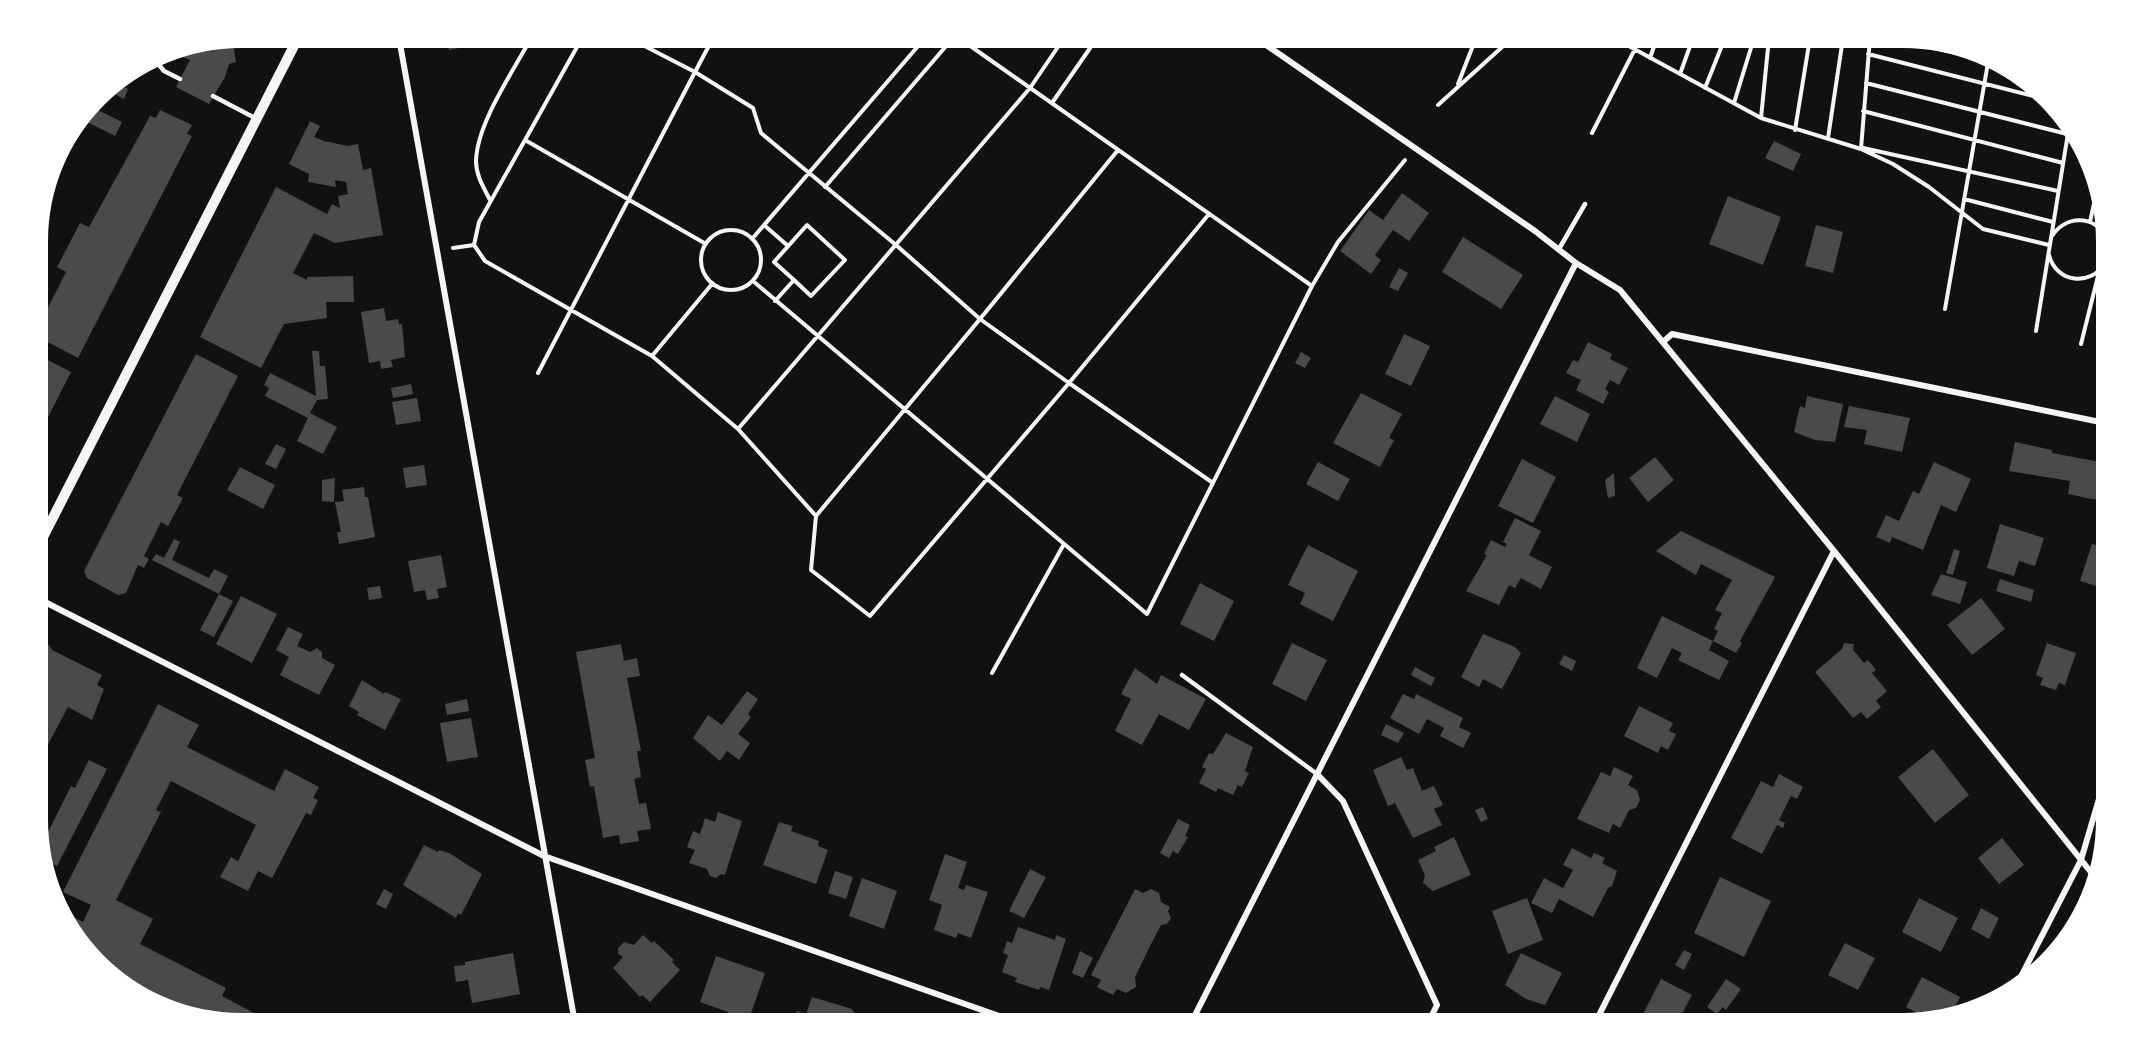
<svg xmlns="http://www.w3.org/2000/svg" width="2144" height="1061" font-family="Roboto,sans-serif">
  <style>
    .building { fill: #4a4a4a }
    .lines { fill: none; stroke-linecap: round; stroke-linejoin: round }
    .path { stroke: #f5f5f5; stroke-width: 4 }
    .service { stroke: #f5f5f5; stroke-width: 4.5 }
    .minor { stroke: #f5f5f5; stroke-width: 6 }
    .tertiary { stroke: #f5f5f5; stroke-width: 10 }
  </style>
  <rect width="100%" height="100%" fill="#111"/>
  <!-- building -->
  <path class="building" d="M447,38H478L474,45L449,50Z
    M232,39L236,62L229,64L225,77L209,104L176,87L190,60L179,55L182,49Z
    M116,83L128,89L124,99L106,90Z
    M92,107L122,122L115,136L83,120Z
    M160,110L192,125L187,134L192,136L78,358L38,337V327L66,272L57,267L80,223L89,227L150,116L156,118Z
    M310,121L320,126L314,137L324,141L348,146L358,144L363,170L371,168L383,235L335,243L314,233L293,273L307,280V277L353,276L354,302H326L327,318L284,324L261,368L200,337L276,187L327,214L332,204L340,208L338,196L348,194L346,182L335,180L336,187L308,182L309,174L289,164Z
    M1774,141L1801,154L1793,171L1765,158Z
    M1402,193L1429,213L1409,241L1393,230L1375,255L1381,260L1371,274L1340,251L1369,210L1383,220Z
    M1728,196L1781,217L1763,265L1709,244Z
    M1816,225L1843,232L1833,273L1805,266Z
    M1463,237L1523,275L1501,309L1442,272Z
    M1399,268L1408,273L1398,291L1389,287Z
    M384,308L386,321L398,319L399,324H402L405,357L391,360L393,367L381,369L380,361L369,363L361,312Z
    M1404,334L1430,346L1411,386L1385,374Z
    M1588,342L1612,354L1610,359L1628,368L1619,385L1610,380L1605,389L1609,392L1603,404L1576,390L1581,380L1566,373L1573,360L1578,362Z
    M312,351H319L320,366H325L328,399L317,400L310,413L337,427L323,454L297,441L308,418L265,396L269,388L264,385L270,373L316,396Z
    M1301,352L1311,358L1305,368L1295,363Z
    M196,354L238,376L177,495L183,498L168,526L161,522L144,556L149,559L144,568L138,565L126,593L118,595L87,578L84,571Z
    M38,355L71,372L38,437Z
    M411,384L413,394L393,398L391,388Z
    M1361,393L1402,414L1389,438L1394,440L1380,467L1333,443Z
    M1555,396L1590,414L1577,442L1540,424Z
    M1807,396L1843,404L1835,442L1815,440L1794,432L1800,406L1805,408Z
    M417,398L421,421L396,425L392,402Z
    M1849,406L1910,418L1902,452L1864,444L1867,430L1844,427Z
    M2015,442L2052,450V453L2105,463L2106,499L2098,497L2097,500L2068,494L2070,481L2009,471Z
    M276,444L286,449L276,469L265,464Z
    M1655,457L1674,480L1648,502L1629,478Z
    M1522,459L1556,477L1533,523L1498,506Z
    M1318,462L1350,479L1338,501L1306,484Z
    M1934,462L1971,479L1956,512L1941,505L1923,550L1892,537L1890,543L1876,537L1886,515L1899,521L1913,491L1919,494Z
    M424,465L427,485L406,488L403,468Z
    M240,467L275,485L263,509L227,490Z
    M1614,473L1615,496L1608,498L1605,480Z
    M335,478L334,502L322,501V480Z
    M364,487L365,497H368L375,537L339,544L337,532H341L335,502L344,501L342,490Z
    M1515,518L1541,531L1529,555L1552,567L1541,589L1521,578L1515,588L1509,585L1499,605L1466,591L1487,555L1484,554L1491,540L1505,547L1507,544L1503,542Z
    M2000,524L2044,538L2035,566L2019,561L2014,576L1987,568Z
    M1681,531L1775,577L1740,641L1742,643L1736,653L1713,641L1718,631L1714,629L1722,613L1715,610L1732,580L1701,564L1696,575L1656,551Z
    M174,539L180,542L172,560L209,578L214,569L228,576L219,594L233,601L214,637L200,630L219,594L152,560L156,554L164,558Z
    M2092,544L2106,548V589L2080,581Z
    M1308,545L1358,571L1333,621L1300,604L1305,593L1288,585Z
    M1954,549L1960,551L1953,575L1946,573Z
    M441,555L447,587L437,589L439,598L427,600L425,590L414,592L408,561Z
    M1941,574L1967,582L1960,604L1931,595Z
    M2000,579L2034,590L2031,602L1996,591Z
    M1200,583L1234,601L1214,641L1180,624Z
    M380,586L382,598L369,600L367,588Z
    M241,596L277,614L252,663L216,644Z
    M1981,598L2005,629L1972,655L1947,625Z
    M1662,616L1713,641L1709,650L1729,661L1719,680L1678,660L1682,653L1672,648L1657,678L1637,668Z
    M288,627L303,634L297,646L310,652L317,648L322,652V658L335,665L319,695L280,675L289,657L276,650Z
    M1483,634L1515,647L1521,653L1502,689L1483,679L1479,687L1461,677Z
    M1292,643L1327,660L1306,701L1272,684Z
    M1844,643L1854,644L1853,650L1864,663L1868,660L1876,670L1872,673L1887,691L1876,701L1881,707L1867,719L1861,712L1853,718L1815,672L1842,649Z
    M2047,643L2076,653L2065,685L2059,683L2056,690L2040,685L2043,678L2036,675Z
    M621,644L624,661L637,658L640,676L627,678L641,751H637L641,777L634,779L639,804L646,803L651,829L637,831L639,841L620,844L619,835L603,838L594,786L590,787L585,760L595,758L576,652Z
    M49,645L52,650L102,675L97,685L104,689L92,720L68,707L43,754L39,752V659L43,647Z
    M1564,655L1576,661L1572,671L1559,664Z
    M1415,667L1435,678L1431,686L1411,675Z
    M1135,668L1157,684L1161,675L1206,699L1189,730L1159,714L1142,745L1115,731L1131,699L1121,694Z
    M362,680L384,694L385,692L401,699L385,730L357,715L359,712L349,706Z
    M747,691L758,699L748,714L751,717L738,734L750,743L739,760L727,751L720,761L693,738L708,715L722,725Z
    M1403,694L1414,699L1416,694L1463,718L1459,727L1471,733L1463,748L1440,736L1444,728L1427,719L1419,734L1390,718Z
    M467,699L469,711L447,715L445,704Z
    M158,704L199,725L187,747L274,791L285,769L319,787L313,798L318,800L311,815L306,813L272,878L258,871L248,891L220,877L231,857L238,861L256,825L171,781L156,810L161,812L116,900L153,919L140,944L226,988L222,996L254,1013L249,1023L151,1003L79,944L69,919L71,916L83,922L91,905L63,892Z
    M1639,706L1673,723L1669,731L1676,734L1668,750L1661,746L1658,753L1624,736Z
    M471,718L478,757L447,762L440,723Z
    M1386,724L1404,733L1398,743L1381,735Z
    M1226,733L1253,747L1245,771L1249,773L1242,787L1238,785L1233,795L1218,788L1216,792L1199,783L1206,769L1202,767L1209,753L1213,754Z
    M1933,749L1969,795L1935,823L1898,777Z
    M1401,757L1407,770L1413,768L1422,791L1434,786L1443,805L1434,809L1442,825L1413,838L1395,803L1388,806L1373,770Z
    M89,760L107,769L57,866L44,859L40,848L71,786L75,788Z
    M1614,767L1633,776L1628,785L1637,790L1640,800L1636,808L1629,810L1620,828L1613,824L1609,833L1577,819L1601,772L1610,776Z
    M1779,774L1803,787L1797,799L1791,796L1779,820L1785,823L1783,828L1777,825L1762,854L1731,838L1761,781L1773,787Z
    M1483,807L1488,819L1481,822L1475,810Z
    M718,812L742,821L725,875L721,874L716,878L710,876L707,869L689,863L695,850L687,847L693,831L700,834L705,818L715,822Z
    M1178,819L1190,825L1185,836L1188,837L1178,854L1173,851L1169,858L1160,853Z
    M779,822L793,826L791,831L819,841L818,846L828,850L816,884L763,865Z
    M1454,837L1471,875L1433,891L1423,883L1425,875L1418,860L1436,851L1434,847Z
    M2002,838L2024,865L1999,884L1978,858Z
    M424,845L438,852L439,850L449,853L482,874L461,915L458,913L456,918L403,885Z
    M1572,848L1591,858L1594,853L1605,858L1602,863L1617,871L1612,886L1608,888L1593,917L1559,899L1552,913L1531,903L1544,878L1563,888L1573,870L1563,865Z
    M945,854L967,862L958,888L964,890L966,885L988,892L971,938L958,933L956,938L934,930L942,905L929,900Z
    M1030,869L1046,877L1024,918L1009,911Z
    M835,871L853,877L846,899L828,893Z
    M1720,877L1771,901L1744,957L1694,933Z
    M862,878L897,891L884,929L849,916Z
    M384,889L393,894L386,909L376,904Z
    M1135,889L1143,893L1151,889L1159,893L1161,902L1170,907L1168,911L1171,918L1167,924L1161,925L1150,946L1135,977L1136,987L1126,993L1117,989L1113,995L1097,987L1101,980L1091,975Z
    M1527,898L1543,940L1508,954L1492,911Z
    M1919,898L1958,918L1941,952L1902,932Z
    M1981,908L1999,918L1989,939L1971,929Z
    M1018,927L1055,940L1056,935L1066,939L1049,990L1040,987L1039,990L1015,982L1017,978L1002,972L1008,955L1003,953L1007,941L1012,943Z
    M643,935L652,943L654,941L674,960L672,962L680,970L650,1002L642,995L640,997L613,968L623,957L618,954V948L624,942L634,945Z
    M1845,943L1875,958L1858,990L1828,975Z
    M1684,950L1692,954L1684,970L1675,965Z
    M1080,951L1093,958L1083,978L1072,973Z
    M513,953L520,994L472,1003L468,980L456,982L454,966L465,965V962Z
    M1521,953L1562,973L1545,1005L1526,999L1505,985Z
    M716,956L765,973L749,1019L745,1018L743,1023L726,1020L728,1012L700,1002Z
    M1922,977L1960,997L1953,1011L1928,1019L1906,1007Z
    M1661,979L1692,995L1677,1023H1661L1643,1014Z
    M1726,979L1741,989L1726,1010L1723,1007L1717,1014L1707,1007Z
    M812,997L852,1009L854,1013L848,1023H793L797,1011L806,1014Z
    M894,1019L905,1023H889Z"/>
  <g class="lines">
    <!-- path -->
    <path class="path" d="M959,38L1312,286
      M1614,38L1761,118L1861,149L1893,164L1929,187L1983,229L2049,245
      M1893,38L1999,63
      M647,47L652,38
      M1868,54L2041,98
      M1650,58L1657,38
      M1680,74L1693,38
      M1866,83L2067,134
      M1458,84L1476,38
      M1705,88L1725,38
      M1052,103L1097,38
      M1734,103L1754,38
      M1438,105L1512,38
      M1863,111L2063,163
      M1761,118L1769,38
      M1795,130L1810,38
      M1592,133L1635,49
      M1828,138L1843,38
      M525,140L582,38
      M1863,148L2058,191
      M1861,149L1870,38
      M825,187L953,38
      M1964,199L2053,222
      M490,200C484,188 476,176 476,161C477,123 513,72 531,38
      M1209,214L1069,383L1213,483
      M2090,222L2096,194
      M764,225L788,246
      M701 260a30 30 0 1 1 60 0a30 30 0 1 1-60 0Z
      M2052,236C2065,216 2093,214 2105,236
      M752,239L925,38
      M706,244L525,140L479,222L474,245L485,261L652,356L738,429L816,516L980,319L896,245L761,133L753,108L695,72L713,38
      M453,248L474,245
      M2049,255C2056,283 2091,287 2105,263
      M753,281L1147,614L1312,286L1338,242L1405,160
      M775,301L794,280L811,296L845,260L807,225L774,262L794,280
      M1945,309L1989,57
      M2036,331L2069,127
      M2081,344L2099,272
      M652,356L712,284
      M538,373L695,72L629,38
      M738,429L1030,88L1064,38
      M816,516L811,570L870,616L1069,383L980,319L1118,150
      M992,673L1064,544"/>
    <!-- service -->
    <path class="service" d="M154,59L164,71L180,79
      M213,96L257,119
      M1559,249L1585,204
      M1182,675L1317,774"/>
    <!-- minor -->
    <path class="minor" d="M399,38L575,1023
      M1256,38L1535,231L1576,263L1620,290L1834,551L2094,876
      M1663,342L1672,334L2105,423
      M39,599L544,856L1019,1023
      M1317,774L1343,801L1437,1005L1428,1023
      M2014,990L2081,860L2106,775
      M1191,1023L1576,263
      M1595,1023L1834,551"/>
    <!-- tertiary -->
    <path class="tertiary" d="M39,545L298,38"/>
  </g>
  <!-- crop -->
  <path d="M0 0H2144V1061H0ZM241 48H1903A193 193 0 0 1 2096 241V820A193 193 0 0 1 1903 1013H241A193 193 0 0 1 48 820V241A193 193 0 0 1 241 48Z" fill="#fff" fill-rule="evenodd"/>
</svg>
